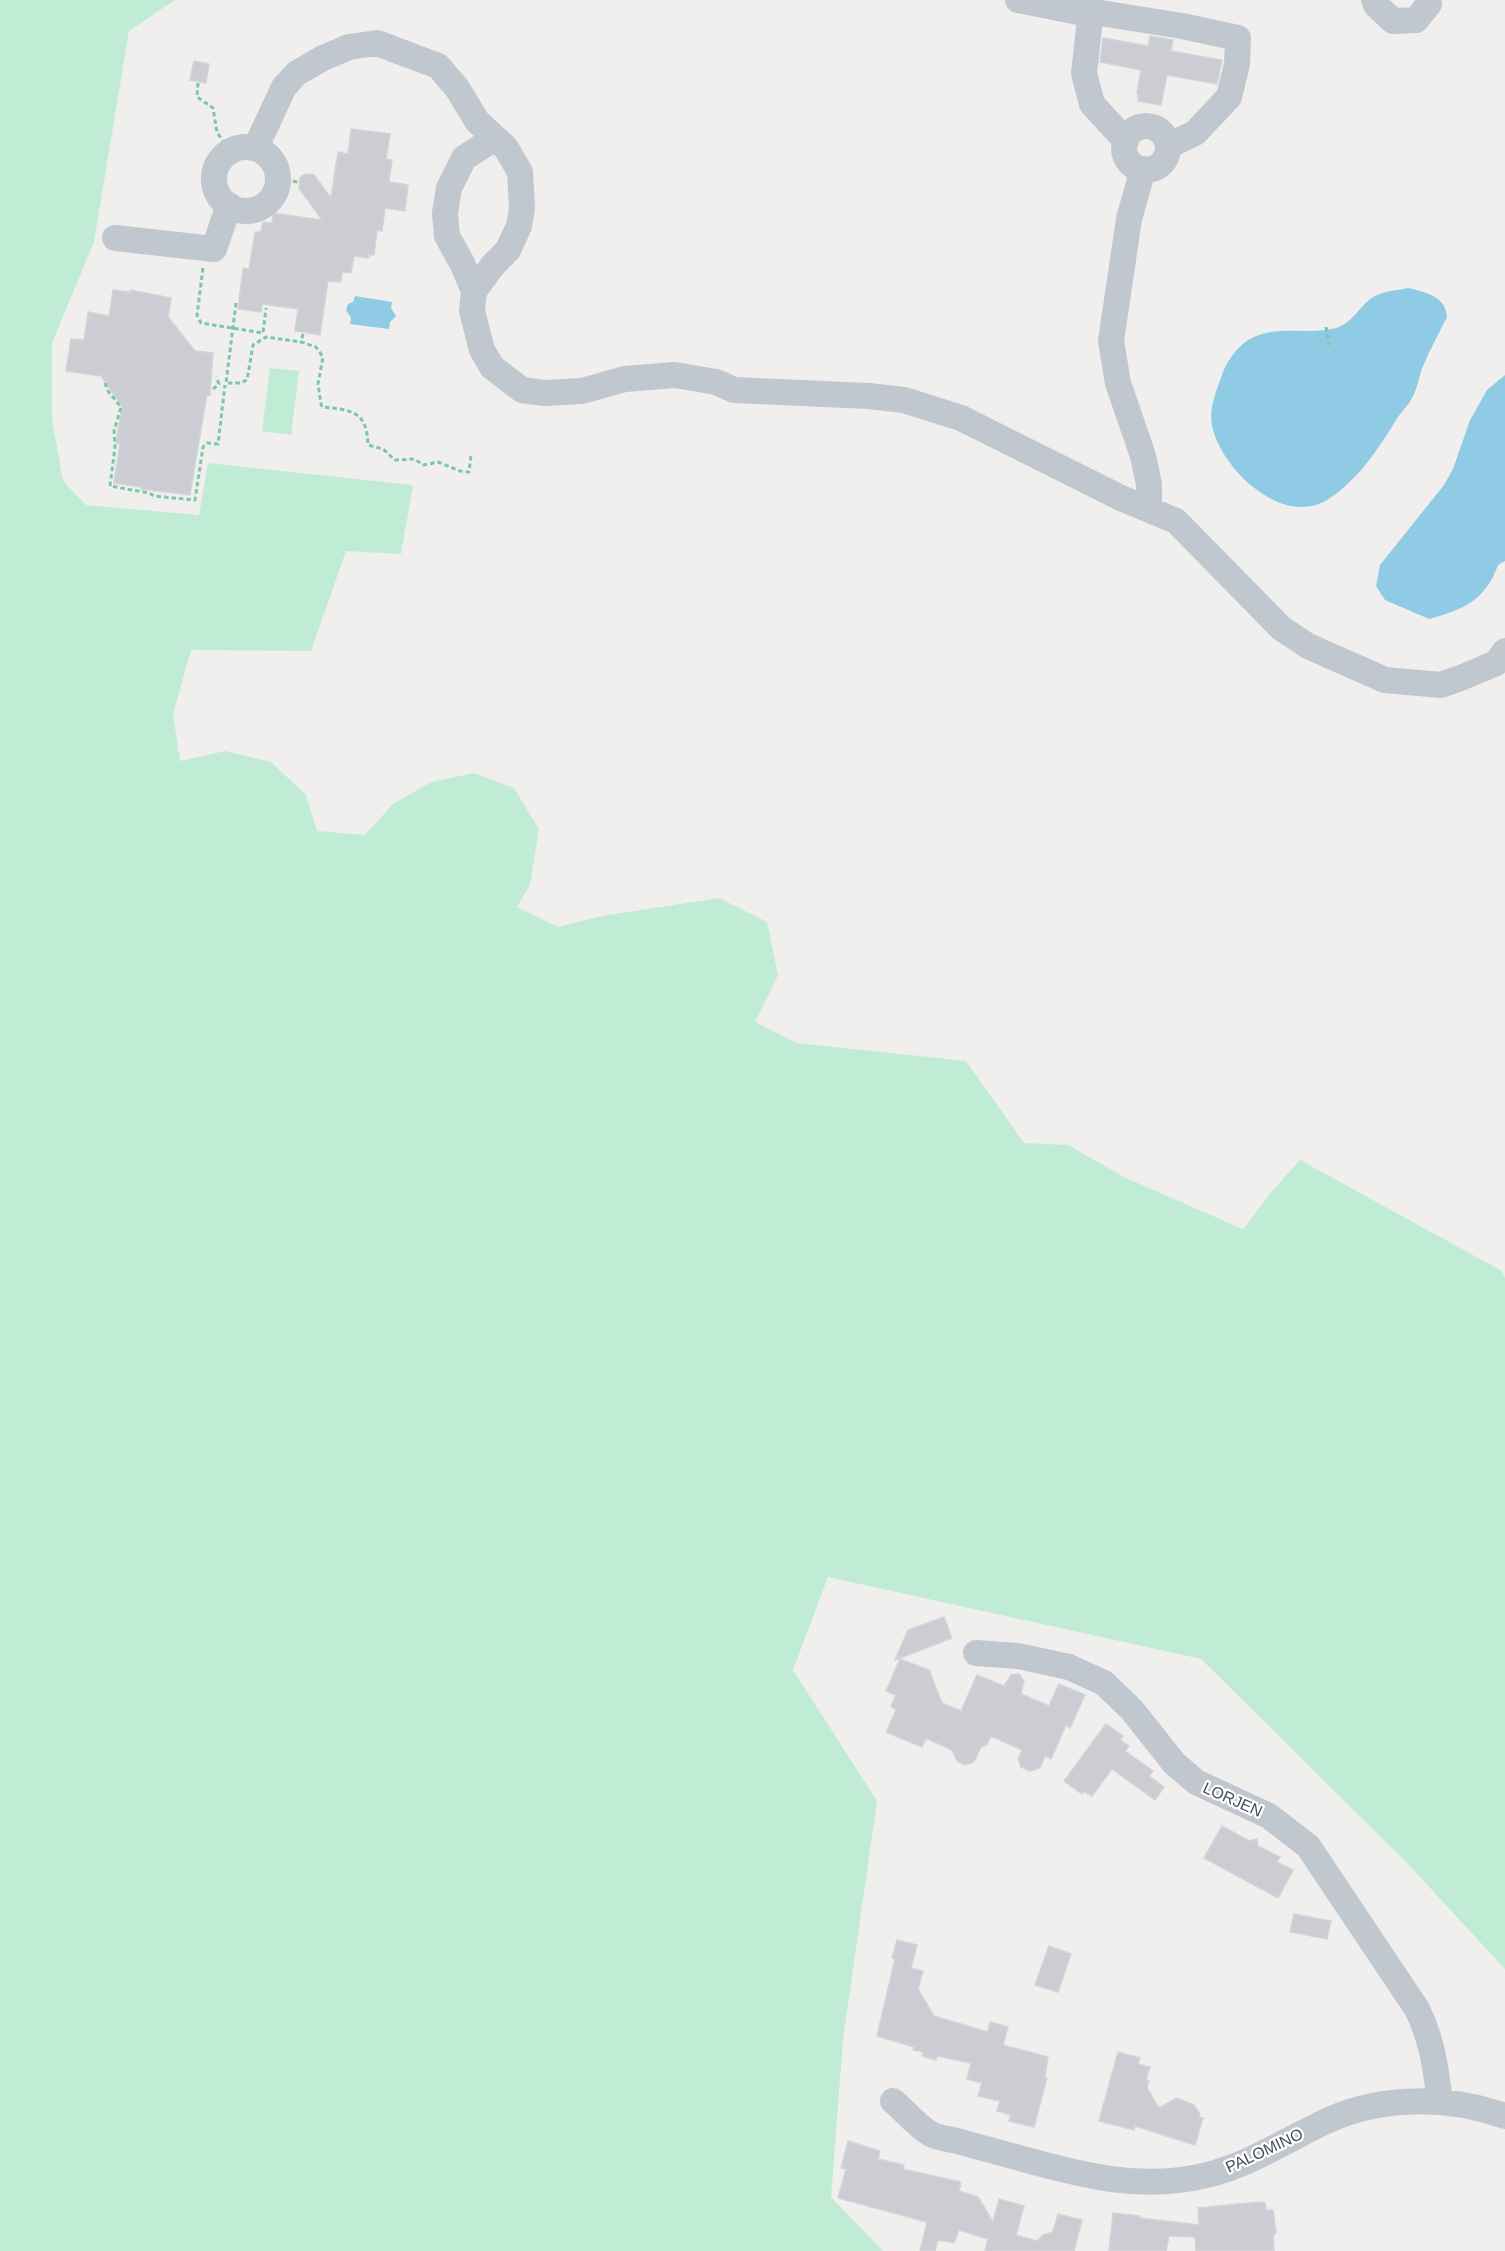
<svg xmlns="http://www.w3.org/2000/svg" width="1505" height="2251" font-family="Arial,sans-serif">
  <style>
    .green { fill: #c0ecd5 }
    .water { fill: #90cbe5 }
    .building { fill: #cccdd3; stroke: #d3d4d9; stroke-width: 1.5 }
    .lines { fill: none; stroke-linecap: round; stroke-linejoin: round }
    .path { stroke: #7ac7a9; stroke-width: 3; stroke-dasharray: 4.5 3; stroke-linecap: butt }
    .minor { stroke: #c0c7cf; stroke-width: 26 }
    .labels { text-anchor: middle; stroke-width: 4.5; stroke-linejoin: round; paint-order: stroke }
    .street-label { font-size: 16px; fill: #48505a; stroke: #fff }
  </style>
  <rect width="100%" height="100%" fill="#f1efee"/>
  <!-- green -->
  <path class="green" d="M0,0H175L129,31L94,242L52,343V418L63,481L86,505L199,515L208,463L413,485L401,554L346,551L311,651L191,650L173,714L180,761L225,751L271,762L306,795L317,831L365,835L393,804L431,782L474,773L514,788L539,829L530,885L517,907L558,927L602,916L719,898L767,922L778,975L755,1022L797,1043L966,1061L1024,1143L1068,1145L1126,1178L1243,1229L1269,1195L1300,1160L1502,1271L1505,1278V1969L1406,1862L1201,1659L828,1577L793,1670L877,1801L843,2040L831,2197L883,2251H0Z
    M270,368L299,371L291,435L262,431Z"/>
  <!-- water -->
  <path class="water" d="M1408,288C1425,292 1446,296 1447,317C1439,333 1430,349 1423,366C1419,377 1417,390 1411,400C1406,408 1399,414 1395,422C1376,452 1358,480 1327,500C1282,527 1221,469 1212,426C1209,410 1215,393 1221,378C1226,362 1238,344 1254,337C1280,325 1313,336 1339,327C1352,322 1359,308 1369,300C1380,291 1394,291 1408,288Z
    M355,296L392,302L391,308L396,316L390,322L389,329L350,324L351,318L346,310L348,304L353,302Z
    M1505,375V561L1498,565C1486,599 1464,610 1429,619L1385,600L1376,586L1380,565L1444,485L1453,469L1470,420L1487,390Z"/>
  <!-- building -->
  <path class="building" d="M1150,36L1173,40L1171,51L1222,60L1217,84L1167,75L1161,105L1138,101V95L1137,93L1141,70L1100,62L1103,38L1148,46Z
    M194,61L209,64L206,83L190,80Z
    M351,129L390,134L386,159L392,160L389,182L408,185L405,211L385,208L382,231L377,230L374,255H369V258L354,256L351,273L342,272L341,282L328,281L320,335L295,331L298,309L262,304L261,312L238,309L243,268L249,269L255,232H261L263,222L272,223L273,213L322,220L299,188L300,177L306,174L314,175L331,198L338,152L348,154Z
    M113,290L130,292L131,290L171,298L168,317L195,351L213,353L210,395L207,394L190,495L141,489V487L114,483L120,444L116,443L122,406L101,376L66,371L71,339L84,340L88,312L109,316Z
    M944,1617L952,1638L895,1660L908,1630Z
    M900,1659L929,1670L942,1703L961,1711L977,1675L1004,1686L1011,1675L1019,1674L1024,1681L1021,1694L1049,1706L1059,1684L1085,1695L1070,1728L1066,1725L1051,1759L1045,1756L1040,1768L1030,1771L1021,1767L1018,1759L1022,1750L991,1736L987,1745L981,1747L974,1762L965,1765L957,1761L952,1750L926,1738L922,1747L886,1732L896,1710L891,1706L896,1695L886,1691Z
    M1106,1724L1123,1736L1120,1740L1129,1746L1125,1751L1153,1771L1149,1776L1164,1787L1155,1800L1112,1769L1092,1796L1084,1791L1082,1794L1064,1781Z
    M1222,1826L1249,1841L1257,1839L1258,1846L1280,1857L1277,1862L1293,1870L1278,1898L1204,1858Z
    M1294,1914L1331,1921L1327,1939L1290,1932Z
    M897,1940L917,1945L911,1968L923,1971L918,1989L934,2016L988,2032L990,2022L1008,2027L1003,2045L1048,2057L1045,2077L1047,2078L1034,2127L1009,2121L1011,2115L997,2111L1000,2101L978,2096L982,2083L967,2079L971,2063L937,2056L936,2060L922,2056L923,2052L913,2050L914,2047L877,2036L895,1959L892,1958Z
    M1049,1946L1071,1954L1058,1992L1035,1985Z
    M1118,2052L1140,2058L1138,2064L1150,2067L1146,2080L1149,2081L1147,2088L1159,2108L1177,2098L1194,2105L1200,2114L1199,2117L1203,2118L1195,2145L1135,2126L1134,2130L1099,2121Z
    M848,2141L880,2151L878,2159L904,2165L903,2169L961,2182L959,2191L978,2197L993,2222L999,2199L1024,2206L1016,2235L1037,2241L1043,2235L1053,2232L1058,2214L1082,2220L1074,2251H985L988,2239L959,2230L954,2243L938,2240L935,2251H920L927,2222L838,2198L846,2169L841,2168Z
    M1259,2202L1265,2203L1266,2210H1273L1276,2232L1273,2237L1274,2251H1196L1195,2237L1169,2236L1166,2251H1109L1113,2213L1140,2216V2218L1199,2225L1198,2208Z"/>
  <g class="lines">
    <!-- path -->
    <path class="path" d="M198,83L197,97L213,108L217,132L229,151
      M278,179L298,182
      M203,268L197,315L201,323L263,333L266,308
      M236,303L226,383H240L247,380L253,345L266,337L301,342
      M1326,327L1329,345
      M303,334L301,342L316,347L323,357L318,384L321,404L322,407C352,410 367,411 368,445L383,449L395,460L414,459L424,465L438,462L460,471L469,472L471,455
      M105,383L108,391L121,407L114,431L115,447L110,486L149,493L154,496L195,500L203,447L207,443L218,444L225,385
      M213,389L219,384L216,377"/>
    <!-- minor -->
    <path class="minor" d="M1018,0L1083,13L1090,19L1084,73L1092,104L1126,141
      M1374,0L1376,5L1393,21L1416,20L1429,4L1428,0
      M1083,13L1094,12L1182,26L1238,38L1237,64L1229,97L1195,133L1168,146
      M1124 148a22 22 0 1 1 44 0a22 22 0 1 1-44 0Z
      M214 179a32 32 0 1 1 64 0a32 32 0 1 1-64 0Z
      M256,147L284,87L297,73L323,58L349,47L377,43L438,66L457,88L477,121L506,148L520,172L522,208L519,226L508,250L493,265L474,291L472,311L482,350L492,367L522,390L544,393L582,391L625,379L675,375L716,382L734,390L869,396L904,400L961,418L1121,498L1176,521L1281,628L1308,646L1385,680L1441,685L1463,677L1496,663L1505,651
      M1143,169L1129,219L1111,341L1118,383L1143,456L1149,484V509
      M115,238L214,249L229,205
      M474,291L462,263L447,236L445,213L449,188L464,158L495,138
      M976,1653L1018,1656L1069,1667L1104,1683L1132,1710L1174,1763L1196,1782L1269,1816L1308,1846L1417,2009C1432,2039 1436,2069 1440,2102
      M893,2101C904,2110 919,2128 931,2134C938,2138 949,2139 957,2141C979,2147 1001,2153 1023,2159C1085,2176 1142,2191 1207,2175C1252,2164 1289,2138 1331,2119C1385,2095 1450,2097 1505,2116"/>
  </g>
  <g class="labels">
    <!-- street labels -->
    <g class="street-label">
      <text transform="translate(1233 1799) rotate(24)" y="6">LORJEN</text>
      <text transform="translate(1264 2150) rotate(-25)" y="6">PALOMINO</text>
    </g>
  </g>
</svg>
